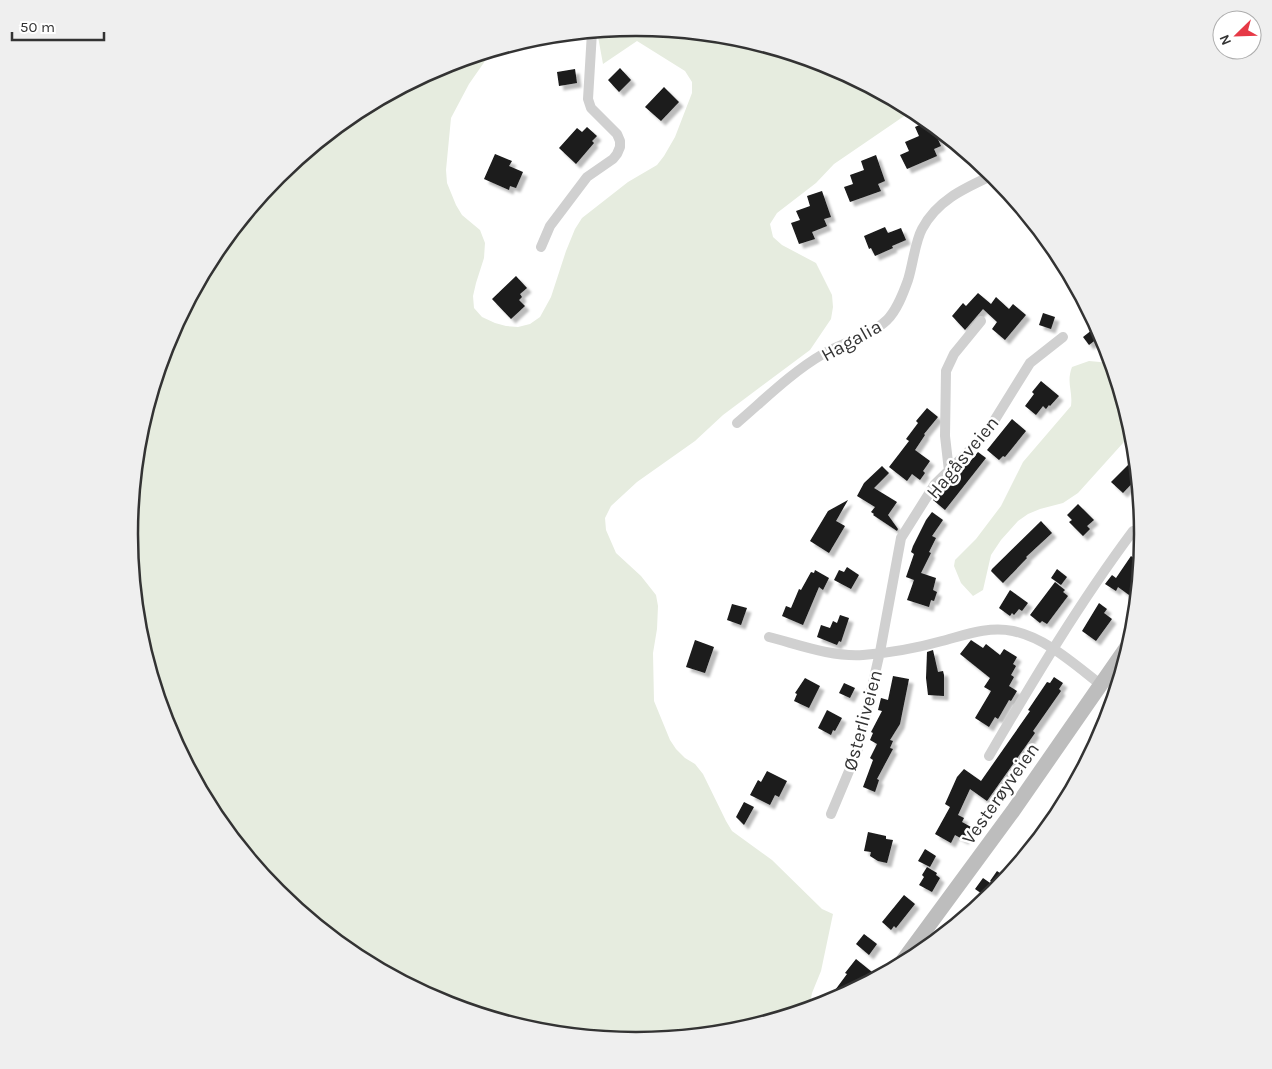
<svg xmlns="http://www.w3.org/2000/svg" width="1272" height="1069" font-family="Karla,sans-serif">
  <style>
    .green { fill: #e6ecdf }
    .building { fill: #1a1a1a; filter: url(#shadow) }
    .lines { fill: none; stroke-linecap: round; stroke-linejoin: round }
    .minor { stroke: #d0d0d0; stroke-width: 10 }
    .secondary { stroke: #bdbdbd; stroke-width: 15 }
    .labels { text-anchor: middle; stroke-width: 5; stroke-linejoin: round; paint-order: stroke }
    .street-label { font-size: 19px; fill: #333; stroke: #fff }
    .rim { fill: none; stroke: #333; stroke-width: 2.5 }
  </style>
  <defs>
    <filter id="shadow"><feDropShadow dx="4.5" dy="4.5" stdDeviation="1" flood-color="#0004"/></filter>
  </defs>
  <rect width="100%" height="100%" fill="#fff"/>
  <!-- green -->
  <path class="green" d="M636,28L735,37L830,66L913,110L834,164L816,183L777,213L770,224L773,237L782,245L816,263L832,295L833,307L831,319L810,350L723,415L695,441L637,482L611,506L605,518L606,530L616,553L641,576L656,595L658,606L657,629L653,653L654,701L670,740L676,749L685,758L695,764L703,774L726,821L732,831L772,860L822,909L833,914L821,971L812,993L809,1009L735,1032L636,1041L537,1032L442,1003L354,956L277,893L214,816L167,728L139,633L129,534L139,435L168,340L215,253L278,176L355,113L442,66L492,51L469,84L451,118L446,170L447,183L456,205L462,215L480,230L485,243L484,258L476,283L473,296L474,308L482,317L495,323L506,326L518,327L530,324L540,317L551,297L566,251L575,229L582,218L628,182L657,165L664,156L675,137L692,93V82L685,71L637,41L603,64L597,31Z
    M1089,361L1111,363L1132,433L1078,493L1063,503L1040,509L1028,514L1018,521L1001,540L991,555L983,590L973,596L961,583L954,566L955,560L976,539L1001,506L1023,462L1071,406C1073,390 1066,383 1072,367Z"/>
  <!-- building -->
  <path class="building" d="M620,68L631,80L619,92L608,80Z
    M575,69L577,83L559,86L557,72Z
    M664,87L679,102L661,121L645,107Z
    M928,121L931,124L941,146L934,149L937,156L907,169L900,155L909,151L905,142L919,136L915,127Z
    M587,127L597,136L592,141L594,143L576,164L559,148L577,128L582,132Z
    M495,154L512,161L509,166L523,172L516,188L510,186L509,190L484,179Z
    M876,155L885,181L878,184L881,191L850,202L844,187L853,184L850,175L864,170L861,161Z
    M822,191L831,217L824,219L827,226L812,232L815,239L799,244L791,223L800,220L796,211L810,206L807,196Z
    M885,227L888,233L901,228L906,240L892,246L893,248L875,256L871,248L869,249L864,236Z
    M516,276L527,288L520,294L522,297L519,300L525,306L511,319L492,299Z
    M978,293L991,304L996,297L1009,309L1013,304L1026,315L1005,340L992,329L997,322L983,309L965,330L952,316L963,303L966,306Z
    M1043,313L1055,317L1051,329L1039,325Z
    M1097,326L1102,335L1089,345L1083,337Z
    M1041,381L1059,396L1050,406L1049,405L1046,409L1043,406L1036,415L1025,406L1034,394L1032,392Z
    M927,408L938,417L924,434L925,435L915,450L930,461L923,471L925,473L920,480L912,474L907,481L889,467L909,441L906,439L918,423L916,421Z
    M1012,419L1026,431L1005,457L1003,456L999,460L987,450Z
    M978,452L986,458L945,510L933,500L949,479L967,463L968,464Z
    M1128,465L1137,473V478L1123,493L1111,482Z
    M882,466L889,473L874,488L897,502L888,515L898,529L897,531L873,515L874,514L871,512L875,507L857,496L864,483Z
    M848,500L836,521L845,526L829,553L810,541L828,511Z
    M1078,504L1094,520L1087,526L1090,529L1083,536L1069,522L1072,520L1067,515Z
    M932,512L943,520L932,536L936,538L929,552L931,553L921,573L936,578L933,590L937,592L934,601L931,600L929,607L907,600L914,580L906,577L914,554L911,552L913,546L926,520Z
    M1041,521L1052,533L1026,557L1027,558L1003,583L991,571L992,569Z
    M1131,556L1140,563L1138,582L1129,595L1118,587L1116,591L1105,584L1112,575L1116,578Z
    M847,567L859,575L851,589L834,580L839,570L844,572Z
    M1057,569L1067,577L1061,585L1051,578Z
    M815,570L829,578L823,590L819,587L803,625L782,616L786,606L791,608L799,589L801,590L811,572L814,573Z
    M1055,582L1065,590L1063,592L1068,596L1047,624L1042,621L1040,623L1030,615Z
    M1010,590L1028,603L1022,611L1019,609L1014,615L1012,613L1010,616L999,608Z
    M1099,603L1107,609L1104,613L1112,619L1096,641L1082,631Z
    M732,604L747,608L741,625L727,620Z
    M840,615L849,618L841,642L839,641L837,645L817,637L821,625L830,628L833,621L837,623Z
    M695,640L714,647L705,673L686,667Z
    M971,640L983,648L986,644L1000,655L1004,649L1017,657L1013,664L1016,666L1011,675L1014,677L1009,686L1017,691L1011,701L1009,700L998,719L995,717L989,727L975,718L991,691L984,687L990,678L960,654Z
    M933,650L938,672L943,671L944,675V696L928,695L926,678L927,652Z
    M893,676L909,679L900,724L890,740L893,741L890,748L893,749L877,779L879,780L875,792L863,787L873,760L870,758L877,744L870,740L873,733L871,732L882,711L878,710L881,698L888,700Z
    M1054,677L1063,683L1059,689L1061,691L1033,731L1035,733L987,801L970,789L958,815L964,818L962,822L971,827L964,840L955,835L951,843L935,834L950,807L945,804L957,777L964,769L981,781L1030,711L1028,710L1047,682L1050,683Z
    M805,678L820,686L809,708L794,701L797,694L795,693Z
    M844,683L855,688L850,698L839,693Z
    M827,710L842,718L835,731L833,730L831,735L818,728Z
    M767,771L787,781L779,797L775,795L770,805L750,795L758,780L761,782Z
    M744,802L754,807L744,825L736,817Z
    M868,832L886,836V839L893,840L887,863L878,861L870,856L871,852L864,851Z
    M925,849L936,856L930,867L918,861Z
    M927,867L937,873L936,875L940,878L932,892L919,885L924,877L922,875Z
    M997,871L1007,878L999,887L990,881Z
    M983,878L993,885L985,896L975,889Z
    M904,895L915,904L896,928L894,926L891,930L882,922Z
    M864,934L877,944L869,955L856,944Z
    M856,959L872,972L867,979L870,981L824,1005L847,974L845,973Z"/>
  <g class="lines">
    <!-- minor -->
    <path class="minor" d="M541,247L550,226L587,177L613,159L617,154L620,147V141L617,134L591,108L588,99L592,32
      M737,423C765,399 792,372 823,354C844,342 869,337 887,320C897,310 903,294 908,280C913,264 915,242 922,229C937,200 965,188 993,175
      M949,471L945,436L946,371L954,354L981,321
      M769,637C800,645 831,657 863,655C889,653 917,648 942,641C965,635 988,626 1013,631C1046,638 1074,664 1100,684
      M989,756C1034,679 1080,602 1133,531
      M831,814L857,752L880,652L901,538L935,484L986,434L1030,363L1063,337"/>
    <!-- secondary -->
    <path class="secondary" d="M899,966L1013,811L1131,641"/>
  </g>
  <g class="labels">
    <!-- street labels -->
    <g class="street-label">
      <text transform="translate(851 340) rotate(-29)" y="7">Hagalia</text>
      <text transform="translate(962 457) rotate(-50)" y="7">Hagåsveien</text>
      <text transform="translate(862 720) rotate(-75)" y="7">Østerliveien</text>
      <text transform="translate(1000 793) rotate(-55)" y="7">Vesterøyveien</text>
    </g>
  </g>
  <!-- crop -->
  <path d="M0 0H1272V1069H0ZM138 534a498 498 0 1 1 996 0a498 498 0 1 1-996 0Z" fill="#efefef" fill-rule="evenodd"/>
  <path class="rim" d="M138 534a498 498 0 1 1 996 0a498 498 0 1 1-996 0Z"/>
  <!-- north arrow -->
  <g transform="translate(1237 35) rotate(247)"><circle r="24" fill="#ffffff" stroke="#adadad"/>
  <path d="M0-4L9 19L0 12L-9 19Z" fill="#e63946"/>
  <text y="-8" font-size="14" font-weight="bold" text-anchor="middle" fill="#333333">N</text>
  </g>
  <!-- scale -->
  <path d="M12 32v8h92v-8" fill="none" stroke="#333333" stroke-width="2.5"/>
  <text x="20" y="32" font-size="15" fill="#333333" stroke="#ffffff" stroke-width="4" paint-order="stroke">50 m</text>
</svg>
